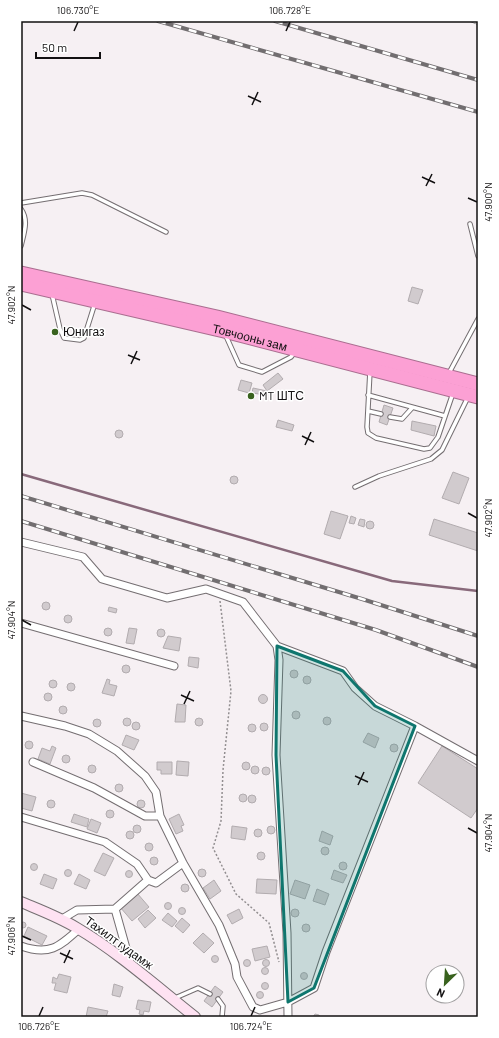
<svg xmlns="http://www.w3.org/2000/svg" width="499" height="1038" font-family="Barlow,sans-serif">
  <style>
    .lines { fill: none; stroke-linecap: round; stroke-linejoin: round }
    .stream { stroke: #88697a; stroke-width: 2.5 }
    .building { fill: #d1cbce; stroke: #b2acaf }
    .lane-casing { stroke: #746e71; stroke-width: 5.5 }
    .street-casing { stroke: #746e71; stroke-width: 9 }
    .secondary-casing { stroke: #746e71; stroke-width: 12 }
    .highway-casing { stroke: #aa6e90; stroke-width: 15 }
    .path { stroke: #928e90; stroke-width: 1.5; stroke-dasharray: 2 2; stroke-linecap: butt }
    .lane { stroke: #fff; stroke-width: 3.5 }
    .street { stroke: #fff; stroke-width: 7 }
    .secondary { stroke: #fee2f2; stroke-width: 10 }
    .highway { stroke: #fca0d4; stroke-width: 13 }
    .rail-casing { stroke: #726e70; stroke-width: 4 }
    .rail { stroke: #fff; stroke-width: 2.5; stroke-dasharray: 8; stroke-linecap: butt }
    .marked { fill: #0f766e; fill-opacity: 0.2; stroke: #0f766e; stroke-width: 3; stroke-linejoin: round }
    .ticks { fill: none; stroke: #121011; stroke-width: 1.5 }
    .poi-dot { fill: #39621e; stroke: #fff; stroke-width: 1.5 }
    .labels { text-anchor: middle; stroke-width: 3; stroke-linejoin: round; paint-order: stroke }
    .poi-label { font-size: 12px; fill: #121011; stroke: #fff; text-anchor: start }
    .street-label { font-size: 12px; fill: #121011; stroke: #fff }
    .neatline { fill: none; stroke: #121011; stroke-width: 1.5 }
    .ticks-label { font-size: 10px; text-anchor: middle; fill: #121011 }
  </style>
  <rect width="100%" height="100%" fill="#f6f0f3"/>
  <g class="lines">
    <!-- stream -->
    <path class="stream" d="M21,474L392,581L478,591"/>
  </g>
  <!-- building -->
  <path class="building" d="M412,287L423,290L418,304L408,301Z
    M278,373L283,379L267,391L263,385Z
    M241,380L252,383L249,393L238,390Z
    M253,388L267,391L266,395L252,393Z
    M384,405L393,408L387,425L379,422Z
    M278,420L294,425L292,431L276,427Z
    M412,421L436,426L434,436L411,430Z
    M115 434a4 4 0 1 1 8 0a4 4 0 1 1-8 0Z
    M453,472L469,478L459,504L442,498Z
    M230 480a4 4 0 1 1 8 0a4 4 0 1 1-8 0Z
    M331,511L348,516L340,539L324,534Z
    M351,516L356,518L354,524L349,523Z
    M360,519L365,520L364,527L358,525Z
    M434,519L478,533V551L429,535Z
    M366 525a4 4 0 1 1 8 0a4 4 0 1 1-8 0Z
    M42 606a4 4 0 1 1 8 0a4 4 0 1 1-8 0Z
    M109,607L117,609L116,613L108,611Z
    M64 619a4 4 0 1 1 8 0a4 4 0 1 1-8 0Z
    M129,628L137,629L134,644L126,643Z
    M104 632a4 4 0 1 1 8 0a4 4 0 1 1-8 0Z
    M157 633a4 4 0 1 1 8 0a4 4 0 1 1-8 0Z
    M168,636L181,638L179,651L163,648Z
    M189,657L199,658L198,668L188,666Z
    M122 669a4 4 0 1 1 8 0a4 4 0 1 1-8 0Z
    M290 674a4 4 0 1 1 8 0a4 4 0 1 1-8 0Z
    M303 680a4 4 0 1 1 8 0a4 4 0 1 1-8 0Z
    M107,679L110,680L109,684L117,686L114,696L102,693Z
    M49 684a4 4 0 1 1 8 0a4 4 0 1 1-8 0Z
    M67 687a4 4 0 1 1 8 0a4 4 0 1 1-8 0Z
    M44 697a4 4 0 1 1 8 0a4 4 0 1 1-8 0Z
    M258.5 699a4.5 4.5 0 1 1 9 0a4.5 4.5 0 1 1-9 0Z
    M177,704L186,705L185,722H175Z
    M59 710a4 4 0 1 1 8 0a4 4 0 1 1-8 0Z
    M292 715a4 4 0 1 1 8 0a4 4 0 1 1-8 0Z
    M323 721a4 4 0 1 1 8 0a4 4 0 1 1-8 0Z
    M123 722a4 4 0 1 1 8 0a4 4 0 1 1-8 0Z
    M195 722a4 4 0 1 1 8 0a4 4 0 1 1-8 0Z
    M93 723a4 4 0 1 1 8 0a4 4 0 1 1-8 0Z
    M132 726a4 4 0 1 1 8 0a4 4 0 1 1-8 0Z
    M260 727a4 4 0 1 1 8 0a4 4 0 1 1-8 0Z
    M248 728a4 4 0 1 1 8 0a4 4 0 1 1-8 0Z
    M368,733L379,738L375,748L363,742Z
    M126,735L139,740L134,750L122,745Z
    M25 745a4 4 0 1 1 8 0a4 4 0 1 1-8 0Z
    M390 748a4 4 0 1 1 8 0a4 4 0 1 1-8 0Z
    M52,746L56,748L50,764L38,759L42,748L50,751Z
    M442,746L478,769V808L471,818L418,783Z
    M62 759a4 4 0 1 1 8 0a4 4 0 1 1-8 0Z
    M177,761L189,762L188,776L176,775Z
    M242 766a4 4 0 1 1 8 0a4 4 0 1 1-8 0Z
    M157,762H172V774H161V770H157Z
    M88 769a4 4 0 1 1 8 0a4 4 0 1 1-8 0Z
    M251 770a4 4 0 1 1 8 0a4 4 0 1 1-8 0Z
    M262 771a4 4 0 1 1 8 0a4 4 0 1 1-8 0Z
    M115 788a4 4 0 1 1 8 0a4 4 0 1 1-8 0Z
    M21,793L36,797L32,811L21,808Z
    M239 798a4 4 0 1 1 8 0a4 4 0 1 1-8 0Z
    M248 799a4 4 0 1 1 8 0a4 4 0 1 1-8 0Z
    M137 804a4 4 0 1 1 8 0a4 4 0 1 1-8 0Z
    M47 804a4 4 0 1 1 8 0a4 4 0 1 1-8 0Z
    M106 814a4 4 0 1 1 8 0a4 4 0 1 1-8 0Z
    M74,814L89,819L87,827L71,822Z
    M179,814L184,825L181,826L183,831L176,834L169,819Z
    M91,819L101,823L97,833L87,829Z
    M133 829a4 4 0 1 1 8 0a4 4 0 1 1-8 0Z
    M267 830a4 4 0 1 1 8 0a4 4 0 1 1-8 0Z
    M232,826L247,828L245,840L231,838Z
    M254 833a4 4 0 1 1 8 0a4 4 0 1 1-8 0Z
    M126 835a4 4 0 1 1 8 0a4 4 0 1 1-8 0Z
    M322,831L333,836L330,845L319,841Z
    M145 847a4 4 0 1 1 8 0a4 4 0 1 1-8 0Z
    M321 851a4 4 0 1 1 8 0a4 4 0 1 1-8 0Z
    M257 856a4 4 0 1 1 8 0a4 4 0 1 1-8 0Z
    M103,853L114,858L105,876L94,871Z
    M150 861a4 4 0 1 1 8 0a4 4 0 1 1-8 0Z
    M339 866a4 4 0 1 1 8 0a4 4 0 1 1-8 0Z
    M30.5 867a3.5 3.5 0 1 1 7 0a3.5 3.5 0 1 1-7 0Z
    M198 873a4 4 0 1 1 8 0a4 4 0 1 1-8 0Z
    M64.5 873a3.5 3.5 0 1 1 7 0a3.5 3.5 0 1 1-7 0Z
    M334,870L347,875L343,883L331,879Z
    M125.5 874a3.5 3.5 0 1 1 7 0a3.5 3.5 0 1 1-7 0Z
    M44,874L57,879L53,889L40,884Z
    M79,874L90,880L86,889L74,884Z
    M257,879L277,880L276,894L256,893Z
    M214,880L221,891L210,899L203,888Z
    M295,880L310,885L305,899L290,894Z
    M181 888a4 4 0 1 1 8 0a4 4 0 1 1-8 0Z
    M317,889L329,894L325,905L313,901Z
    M137,893L149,907L132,921L120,907Z
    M164.5 906a3.5 3.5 0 1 1 7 0a3.5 3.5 0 1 1-7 0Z
    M178.5 911a3.5 3.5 0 1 1 7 0a3.5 3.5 0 1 1-7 0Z
    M291 913a4 4 0 1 1 8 0a4 4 0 1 1-8 0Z
    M239,909L243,918L232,924L227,915Z
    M148,910L156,918L145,928L138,919Z
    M168,913L177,921L172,927L162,920Z
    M182,918L190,925L183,933L175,926Z
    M20 925a3 3 0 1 1 6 0a3 3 0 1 1-6 0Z
    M302 928a4 4 0 1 1 8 0a4 4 0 1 1-8 0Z
    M28,927L47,936L42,945L24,936Z
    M203,933L214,943L204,953L193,943Z
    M267,946L270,957L255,961L252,949Z
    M211.5 959a3.5 3.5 0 1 1 7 0a3.5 3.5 0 1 1-7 0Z
    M243.5 963a3.5 3.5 0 1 1 7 0a3.5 3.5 0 1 1-7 0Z
    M262.5 963a3.5 3.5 0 1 1 7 0a3.5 3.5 0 1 1-7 0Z
    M261.5 971a3.5 3.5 0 1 1 7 0a3.5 3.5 0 1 1-7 0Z
    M300.5 976a3.5 3.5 0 1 1 7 0a3.5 3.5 0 1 1-7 0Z
    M59,974L71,977L67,993L54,990L56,983H52L53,977L57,979Z
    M261.5 986a3.5 3.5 0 1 1 7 0a3.5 3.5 0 1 1-7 0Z
    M114,984L123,987L120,997L112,995Z
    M215,986L223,992L212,1007L204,1001Z
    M256.5 995a3.5 3.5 0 1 1 7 0a3.5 3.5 0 1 1-7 0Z
    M138,1000L151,1002L149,1012L144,1011L143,1015L139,1014L140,1010L136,1009Z
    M88,1007L108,1011L106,1017H86Z
    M315,1014L319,1015L320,1017H313Z"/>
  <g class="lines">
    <defs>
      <path id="lane" d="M21,203L82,193L92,195L166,232
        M21,209C29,220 24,233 21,246
        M470,224L478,256
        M52,294L60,329L64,338L80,340L84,338L95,303
        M226,336L239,365L262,372L291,357L294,353
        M370,371L367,427L368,433L376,438L424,449L430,448L438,437L453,393
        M449,373L478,319
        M368,395L445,416
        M368,411L381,414
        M390,417L402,419L412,408
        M355,487L379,476L431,459L442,450L468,397
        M175,998L198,988L210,994
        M218,999L223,1006L222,1017"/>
      <path id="street" d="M21,542L83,557L102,579L167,598L206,589L243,602L277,646L279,660L276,755L287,933L288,1017
        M21,623L174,666
        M277,646L343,671L355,688L375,706L415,726L478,761
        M21,716L65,726L89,734L117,751L145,776L156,792L160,816L183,863L219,925L235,964L237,977L253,1007L260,1010L288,1002L314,988L326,952L415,726
        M33,762L94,788L145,816H160
        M21,817L105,842L137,864L148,880
        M115,909L131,966
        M62,919L77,910L115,909L148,880L156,883L183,863
        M21,946C49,956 59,947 79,929"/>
      <path id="secondary" d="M21,902C40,910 59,917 77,928C118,952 157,987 195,1017"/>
      <g id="highway">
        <path d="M21,273L217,317L478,384"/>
        <path id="s1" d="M21,284L224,331L478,397"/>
      </g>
    </defs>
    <!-- lane casing -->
    <use href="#lane" class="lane-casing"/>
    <!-- street casing -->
    <use href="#street" class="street-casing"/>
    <!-- secondary casing -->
    <use href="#secondary" class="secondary-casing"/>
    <!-- highway casing -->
    <use href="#highway" class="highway-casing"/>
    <!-- path -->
    <path class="path" d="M220,601L231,691L223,770L221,821L213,848L236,894L269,923L279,962"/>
    <!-- lane -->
    <use href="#lane" class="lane"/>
    <!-- street -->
    <use href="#street" class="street"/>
    <!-- secondary -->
    <use href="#secondary" class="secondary"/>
    <!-- highway -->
    <use href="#highway" class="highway"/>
    <defs>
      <path id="rail" d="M158,21L478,112
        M275,21L478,80
        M473,21L478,23
        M21,496L362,599L478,636
        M21,521L376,630L478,667"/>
    </defs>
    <!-- rail casing -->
    <use href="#rail" class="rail-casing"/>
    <!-- rail -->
    <use href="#rail" class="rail"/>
  </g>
  <!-- marked area -->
  <path class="marked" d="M277,646L343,671L375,706L415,726L314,988L288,1002L276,755Z"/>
  <!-- ticks -->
  <path class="ticks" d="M74,31L78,22M286,31L290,22M248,96L261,102M252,105L258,92M422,177L435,183M426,186L432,174M468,198L477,202M22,305L31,310M128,355L140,360M131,364L137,351M302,436L314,442M305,445L311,432M468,513L477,518M22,620L31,625M181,695L194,701M184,704L190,691M355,776L368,782M358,785L364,772M468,828L477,833M22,936L31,940M60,953L73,959M64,963L70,950M39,1016L43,1007M251,1016L255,1007"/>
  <!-- markers -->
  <g class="poi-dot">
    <circle cx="55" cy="332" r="4"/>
    <circle cx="251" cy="396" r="4"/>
  </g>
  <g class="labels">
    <!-- poi labels -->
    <g class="poi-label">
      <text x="63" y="336">Юнигаз</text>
      <text x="259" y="400">MT ШТС</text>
    </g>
    <!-- street labels -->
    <g class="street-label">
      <text dy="4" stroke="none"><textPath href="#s1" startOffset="235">Товчооны зам</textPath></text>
      <text transform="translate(119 943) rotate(36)" y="4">Тахилт гудамж</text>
    </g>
  </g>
  <!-- border -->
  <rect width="499" height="1038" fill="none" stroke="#ffffff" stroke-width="44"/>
  <!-- north arrow -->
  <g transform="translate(445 984) rotate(205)"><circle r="19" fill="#ffffff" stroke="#a09fa0"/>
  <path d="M0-3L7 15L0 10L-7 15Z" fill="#39621e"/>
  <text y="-6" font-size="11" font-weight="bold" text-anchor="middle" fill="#121011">N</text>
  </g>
  <!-- scale -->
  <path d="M36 52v6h64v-6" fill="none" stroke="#121011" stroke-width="2"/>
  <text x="42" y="52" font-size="12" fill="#121011" stroke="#ffffff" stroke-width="3" paint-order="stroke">50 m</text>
  <rect x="22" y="22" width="455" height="994" class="neatline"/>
  <g class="ticks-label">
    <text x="78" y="14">106.730°E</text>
    <text x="290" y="14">106.728°E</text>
    <text transform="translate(488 202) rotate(-90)" y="4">47.900°N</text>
    <text transform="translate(11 305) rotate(-90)" y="4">47.902°N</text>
    <text transform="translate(488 518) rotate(-90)" y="4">47.902°N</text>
    <text transform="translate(11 620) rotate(-90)" y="4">47.904°N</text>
    <text transform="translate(488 833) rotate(-90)" y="4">47.904°N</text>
    <text transform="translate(11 936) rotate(-90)" y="4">47.906°N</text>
    <text x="39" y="1030">106.726°E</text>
    <text x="251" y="1030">106.724°E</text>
  </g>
</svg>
